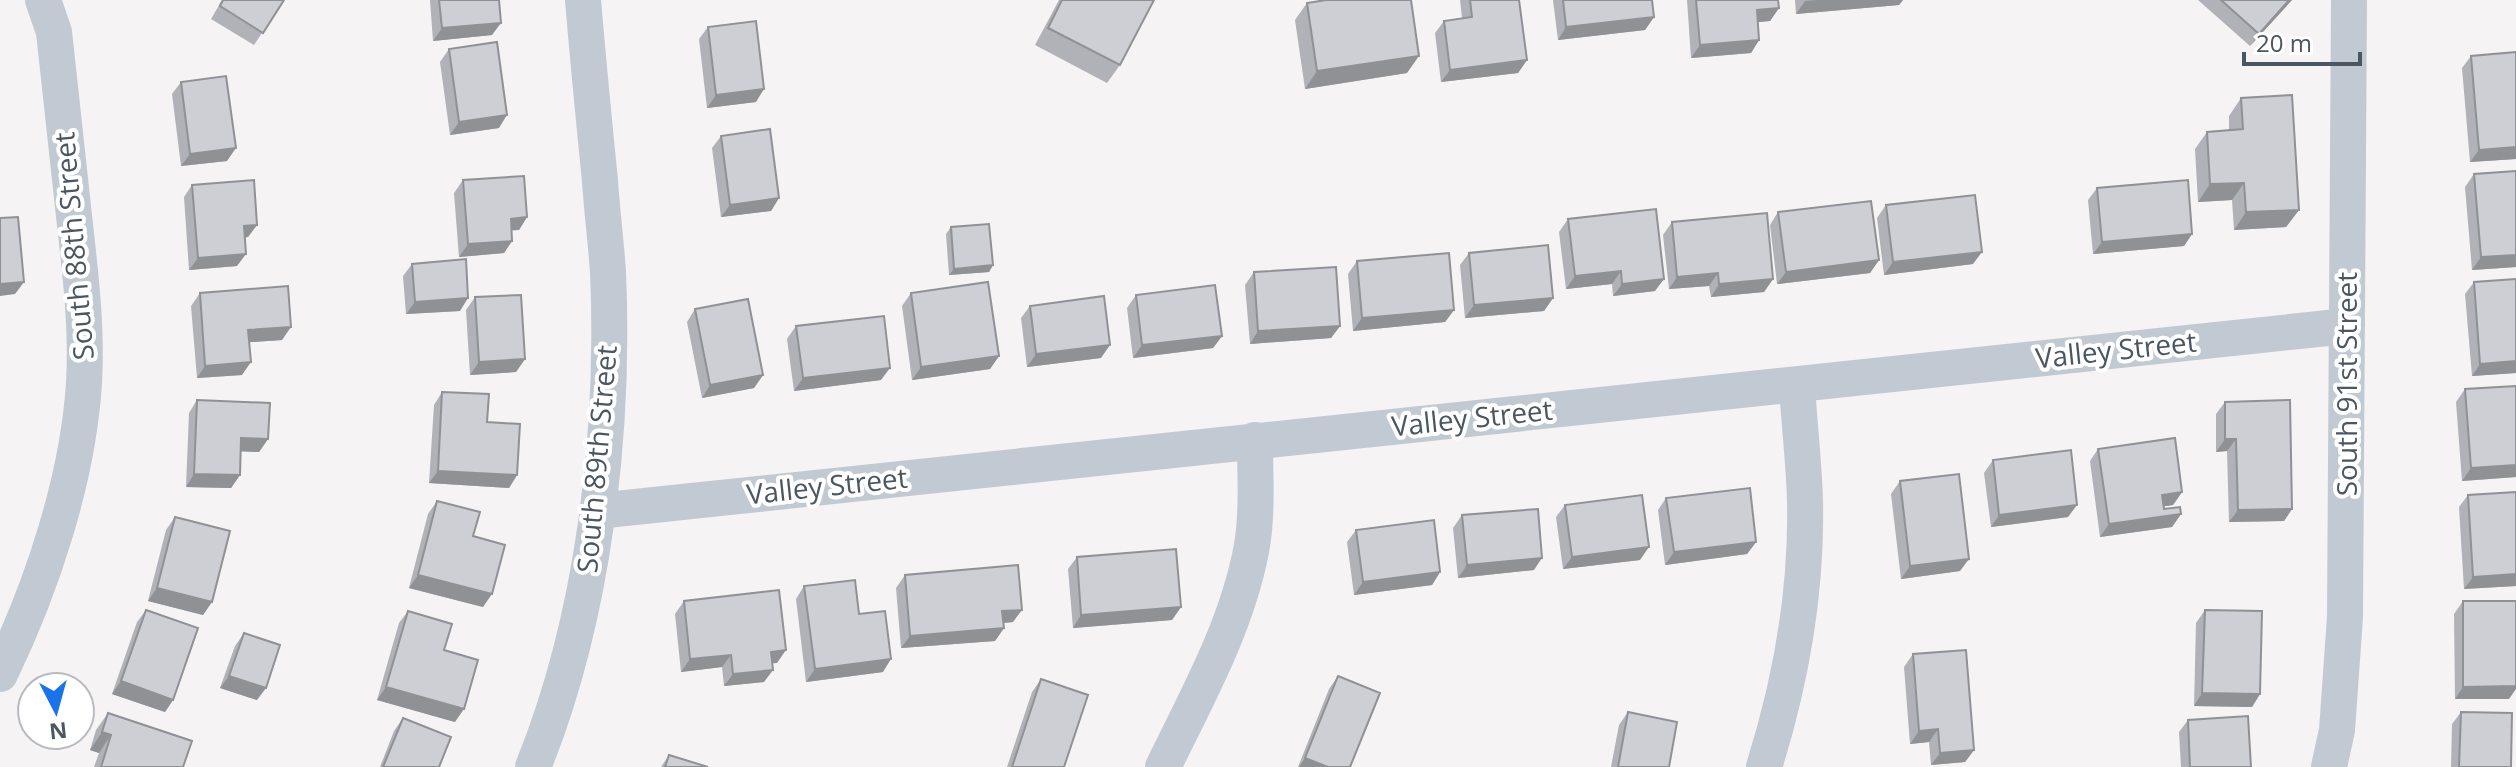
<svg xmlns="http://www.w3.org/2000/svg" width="2516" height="767" font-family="'Open Sans',sans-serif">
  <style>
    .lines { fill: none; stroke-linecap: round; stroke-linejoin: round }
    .street { stroke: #c1cad2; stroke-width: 36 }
    .wall { fill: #b0b2b7 }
    .shaded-wall { fill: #909195 }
    .building { fill: #cdcfd5; stroke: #909195; stroke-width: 2 }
    .labels { text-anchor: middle; stroke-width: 8; stroke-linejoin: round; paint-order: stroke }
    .street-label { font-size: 28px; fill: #4a5661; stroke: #fff }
  </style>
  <rect width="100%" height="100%" fill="#f5f3f3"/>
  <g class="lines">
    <!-- street -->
    <path class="street" d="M597,511L2347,326
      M0,674C42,587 78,479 84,383C87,330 81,278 75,225C68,161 61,96 54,32L43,0
      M533,767C594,617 615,433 608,272C606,242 602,212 600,181C594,121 588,60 583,0
      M1163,767C1197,697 1236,628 1251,551C1258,515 1255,477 1255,440
      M1764,767C1791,681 1807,591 1805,501C1804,462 1799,423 1797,384
      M2329,767L2337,730L2345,617L2349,0"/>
  </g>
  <!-- wall -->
  <path class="wall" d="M222,0H284L254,45L211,19Z
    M430,0H499L492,35L433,41Z
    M1059,0H1154L1120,65L1107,83L1035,45Z
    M1460,0H1519L1527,60L1518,73L1441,82L1435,33L1444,21L1462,18Z
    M1553,0H1652L1654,17L1645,30L1558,40Z
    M1687,0H1778L1779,8L1770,21L1758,22L1759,40L1751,53L1691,58Z
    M1795,0H1903L1899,5L1796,14Z
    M2198,0H2292L2250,46Z
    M1307,3L1407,73L1305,89L1295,20Z
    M708,27L756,102L707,108L699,39Z
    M449,49L499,128L450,135L440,62Z
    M2516,52V159L2470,162L2462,68L2471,56Z
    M181,82L227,161L181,166L172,94Z
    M2241,98L2299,210L2286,227L2234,230L2232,200L2198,202L2195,149L2207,132L2229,130V116Z
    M721,136L779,198L771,211L721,217L712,148Z
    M2516,171V267L2472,270L2465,187L2474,174Z
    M463,180L527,217L519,230H511L512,241L504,253L459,257L454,193Z
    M192,185L257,225L248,237L244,238L237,266L189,270L184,197Z
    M2097,188L2192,234L2184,246L2093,254L2088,200Z
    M1886,205L1973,264L1884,275L1877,218Z
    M1778,212L1879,260L1870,273L1777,284L1770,225Z
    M1568,219L1655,291L1613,296L1612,284L1566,289L1559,232Z
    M1672,222L1773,279L1764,292L1711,297L1709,286L1669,289L1663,235Z
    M951,227L993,265L989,272L949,275L946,234Z
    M1469,253L1553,298L1544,311L1465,318L1460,265Z
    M1357,261L1454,310L1445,322L1353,331L1348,274Z
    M412,264L460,311L406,314L403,276Z
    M1254,272L1340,326L1331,338L1250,344L1245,285Z
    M2516,279V373L2472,376L2465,294L2474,282Z
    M200,293L282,340L249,342L242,375L197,378L191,306Z
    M911,293L999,356L990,369L912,380L902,306Z
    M1136,295L1222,336L1213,348L1133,358L1127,308Z
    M475,297L525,359L516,372L470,375L466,310Z
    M1030,306L1101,358L1027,367L1021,318Z
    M695,309L763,375L754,388L702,398L687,322Z
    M796,326L881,380L794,391L787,339Z
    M2516,386V477L2462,481L2456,402L2465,389Z
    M442,392L487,422L517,475L509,488L429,483L434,405Z
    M197,400L268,439L259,452L240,451V475L231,488L186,487L189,413Z
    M2225,402L2292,509L2284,521L2229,522L2227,451L2216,452V414Z
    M2098,449L2182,492L2173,505L2164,506V509L2181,514L2172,527L2100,537L2090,461Z
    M1993,460L2068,517L1991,527L1984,473Z
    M1900,481L1960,571L1901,579L1891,494Z
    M2516,492V586L2464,589L2459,507L2468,495Z
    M1666,498L1756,542L1747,554L1665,565L1658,510Z
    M437,501L473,536L483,607L409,588L428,514Z
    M1565,505L1640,560L1563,569L1556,517Z
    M1462,515L1534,570L1458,578L1453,528Z
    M175,517L212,602L203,615L148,601L166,530Z
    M1356,530L1440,572L1432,585L1354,595L1347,542Z
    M1077,557L1181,607L1172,620L1073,628L1068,569Z
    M905,575L1013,622L1003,623L1004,628L995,641L901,648L896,588Z
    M804,586L859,614L883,672L806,682L796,599Z
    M684,601L777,663H772L764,682L724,686L722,667L681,672L675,614Z
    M2463,601L2509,699H2455L2454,614Z
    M146,610L173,700L165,712L112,694L137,622Z
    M2205,610L2260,694L2252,707L2194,706L2196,623Z
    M408,611L444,650L455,722L377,700L399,623Z
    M244,633L257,700L220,688L235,646Z
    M1913,654L1974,750L1965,762L1931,765L1929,742L1910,744L1904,667Z
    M1338,676L1350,767H1298L1329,689Z
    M1041,679L1064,767H1007L1032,692Z
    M1628,712L1669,767H1611L1619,725Z
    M2461,712L2511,767H2451L2452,724Z
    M108,713L183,767H94L99,753L90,750L96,730Z
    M403,718L439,767H380L394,731Z
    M2188,720L2251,767H2181L2179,732Z
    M669,755L708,767H661Z"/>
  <!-- shaded-wall -->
  <path class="shaded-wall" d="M1817,0H1903L1899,5L1796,14L1805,1Z
    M2289,0H2292L2250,46L2259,34Z
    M1779,8L1770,21L1748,23L1757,10Z
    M1654,17L1645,30L1558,40L1566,27Z
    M501,23L492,35L433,41L442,28Z
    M1759,40L1751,53L1691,58L1700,45Z
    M1419,56L1407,73L1305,89L1317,71Z
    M1527,60L1518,73L1441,82L1450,70Z
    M764,89L756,102L707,108L716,95Z
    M507,115L499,128L450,135L459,122Z
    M2516,147V159L2470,162L2479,150Z
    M236,148L227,161L181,166L190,154Z
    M2244,183L2232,200L2198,202L2210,184Z
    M779,198L771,211L721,217L730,205Z
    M2299,210L2286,227L2234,230L2246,212Z
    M527,217L519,230L502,231L511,219Z
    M257,225L248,237L235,238L244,226Z
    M2192,234L2184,246L2093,254L2102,242Z
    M512,241L504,253L459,257L468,244Z
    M1982,252L1973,264L1884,275L1893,262Z
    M246,254L237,266L189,270L198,258Z
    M2516,255V267L2472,270L2481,257Z
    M1879,260L1870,273L1777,284L1786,272Z
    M993,265L989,272L949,275L954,269Z
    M1621,271L1612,284L1566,289L1575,276Z
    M1718,273L1709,286L1669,289L1677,277Z
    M1664,279L1655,291L1613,296L1622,284Z
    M1773,279L1764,292L1711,297L1719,284Z
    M24,282L15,294L0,296V284Z
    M468,298L460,311L406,314L415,302Z
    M1553,298L1544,311L1465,318L1474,305Z
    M1454,310L1445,322L1353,331L1362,318Z
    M1340,326L1331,338L1250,344L1258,331Z
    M291,327L282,340L239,343L248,330Z
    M1222,336L1213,348L1133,358L1142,345Z
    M1110,345L1101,358L1027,367L1036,354Z
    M999,356L990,369L912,380L921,367Z
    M525,359L516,372L470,375L479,362Z
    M2516,361V373L2472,376L2480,364Z
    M251,362L242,375L197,378L205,366Z
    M890,368L881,380L794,391L803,378Z
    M763,375L754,388L702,398L710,385Z
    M241,438L268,439L259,452L232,451Z
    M2225,439H2236L2227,451L2216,452Z
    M2516,465V477L2462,481L2471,468Z
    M438,471L517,475L509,488L429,483Z
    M194,474L240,475L231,488L186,487Z
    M2182,492L2173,505L2153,508L2162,495Z
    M2077,505L2068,517L1991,527L1999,515Z
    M2292,509L2284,521L2229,522L2238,510Z
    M2181,514L2172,527L2100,537L2109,524Z
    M1756,542L1747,554L1665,565L1674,552Z
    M1649,547L1640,560L1563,569L1572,557Z
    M1542,558L1534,570L1458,578L1467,565Z
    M1969,559L1960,571L1901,579L1910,566Z
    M1440,572L1432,585L1354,595L1363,582Z
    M2516,574V586L2464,589L2473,577Z
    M418,575L492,594L483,607L409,588Z
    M157,588L212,602L203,615L148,601Z
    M1181,607L1172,620L1073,628L1081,615Z
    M1022,610L1013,622L993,624L1002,611Z
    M1004,628L995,641L901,648L910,636Z
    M786,650L777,663L762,664L771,652Z
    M731,655L722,667L681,672L690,659Z
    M891,659L883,672L806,682L815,669Z
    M773,670L764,682L724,686L733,674Z
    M229,676L266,688L257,700L220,688Z
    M121,681L173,700L165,712L112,694Z
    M2516,686V689L2509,699H2455L2463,687Z
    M386,687L464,709L455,722L377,700Z
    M2202,693L2260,694L2252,707L2194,706Z
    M1938,729L1929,742L1910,744L1919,731Z
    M102,732L111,735L99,753L90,750Z
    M1974,750L1965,762L1931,765L1940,753Z
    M1305,758L1328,767H1299Z"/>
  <!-- building -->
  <path class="building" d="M223,0H284L263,33L220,6Z
    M439,0H499L501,23L442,28Z
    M1062,0H1154L1120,65L1048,28Z
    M1326,0H1411L1419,56L1317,71L1307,3Z
    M1470,0H1519L1527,60L1450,70L1444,21L1472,17Z
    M1563,0H1652L1654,17L1566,27Z
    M1696,0H1778L1779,8L1757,10L1759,40L1700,45Z
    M2221,0H2289L2259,34Z
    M756,21L764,89L716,95L708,27Z
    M497,42L507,115L459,122L449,49Z
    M2516,52V147L2479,150L2471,56Z
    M226,76L236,148L190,154L181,82Z
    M2292,95L2299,210L2246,212L2244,183L2210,184L2207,132L2243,129L2241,98Z
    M770,129L779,198L730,205L721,136Z
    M2516,171V255L2481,257L2474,174Z
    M524,176L527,217L511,219L512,241L468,244L463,180Z
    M254,180L257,225L244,226L246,254L198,258L192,185Z
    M2188,180L2192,234L2102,242L2097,188Z
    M1975,195L1982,252L1893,262L1886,205Z
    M1871,201L1879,260L1786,272L1778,212Z
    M1656,209L1664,279L1622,284L1621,271L1575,276L1568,219Z
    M1767,213L1773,279L1719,284L1718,273L1677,277L1672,222Z
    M18,217L24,282L0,284V218Z
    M989,224L993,265L954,269L951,227Z
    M1548,245L1553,298L1474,305L1469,253Z
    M1449,253L1454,310L1362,318L1357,261Z
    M466,259L468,298L415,302L412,264Z
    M1336,267L1340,326L1258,331L1254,272Z
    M2516,279V361L2480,364L2474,282Z
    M988,282L999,356L921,367L911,293Z
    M1215,285L1222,336L1142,345L1136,295Z
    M288,286L291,327L248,330L251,362L205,366L200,293Z
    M521,295L525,359L479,362L475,297Z
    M1104,296L1110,345L1036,354L1030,306Z
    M748,299L763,375L710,385L695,309Z
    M884,316L890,368L803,378L796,326Z
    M2516,386V465L2471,468L2465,389Z
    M442,392L489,394L487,422L520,424L517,475L438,471Z
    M197,400L270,403L268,439L241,438L240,475L194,474Z
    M2290,400L2292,509L2238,510L2236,439H2225V402Z
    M2175,438L2182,492L2162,495L2164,509L2180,507L2181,514L2109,524L2098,449Z
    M2071,450L2077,505L1999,515L1993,460Z
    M1959,474L1969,559L1910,566L1900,481Z
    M1750,488L1756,542L1674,552L1666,498Z
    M2516,492V574L2473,577L2468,495Z
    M1642,495L1649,547L1572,557L1565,505Z
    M437,501L480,512L473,536L505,545L492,594L418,575Z
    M1538,509L1542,558L1467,565L1462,515Z
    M175,517L230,531L212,602L157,588Z
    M1434,520L1440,572L1363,582L1356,530Z
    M1176,549L1181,607L1081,615L1077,557Z
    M1018,565L1022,610L1002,611L1004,628L910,636L905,575Z
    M855,580L859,614L885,611L891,659L815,669L804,586Z
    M779,590L786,650L771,652L773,670L733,674L731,655L690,659L684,601Z
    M2463,601H2516V686L2463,687Z
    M146,610L198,628L173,700L121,681Z
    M2205,610L2262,611L2260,694L2202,693Z
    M408,611L452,624L444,650L478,660L464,709L386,687Z
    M244,633L280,645L266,688L229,676Z
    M1966,650L1974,750L1940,753L1938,729L1919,731L1913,654Z
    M1338,676L1380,693L1350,767H1328L1305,758Z
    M1041,679L1088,695L1064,767H1012Z
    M1628,712L1677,722L1669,767H1618Z
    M2461,712L2512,713L2511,767H2459Z
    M108,713L192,741L183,767H101L111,735L102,732Z
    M2248,716L2251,767H2190L2188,720Z
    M403,718L451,737L439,767H383Z
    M669,755L708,767H665Z"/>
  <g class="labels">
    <!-- street labels -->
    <g class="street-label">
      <text transform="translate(74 246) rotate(-95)" y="10">South 88th Street</text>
      <text transform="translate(2116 350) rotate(-6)" y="10">Valley Street</text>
      <text transform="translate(2347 384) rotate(-90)" y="10">South 91st Street</text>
      <text transform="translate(1472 418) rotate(-6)" y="10">Valley Street</text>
      <text transform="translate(597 459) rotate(-85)" y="10">South 89th Street</text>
      <text transform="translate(827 486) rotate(-6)" y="10">Valley Street</text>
    </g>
  </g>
  <!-- north arrow -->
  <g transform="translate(56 711) rotate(174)"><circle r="38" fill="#ffffff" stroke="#b7bbc0" stroke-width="2"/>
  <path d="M0-6L14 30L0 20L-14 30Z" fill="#1a73e8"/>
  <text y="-12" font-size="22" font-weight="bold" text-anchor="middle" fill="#4a5661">N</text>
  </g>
  <!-- scale -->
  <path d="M2244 52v12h116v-12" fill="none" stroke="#4a5661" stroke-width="4"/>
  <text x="2256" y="52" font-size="24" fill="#4a5661" stroke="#ffffff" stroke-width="6" paint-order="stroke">20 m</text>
</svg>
